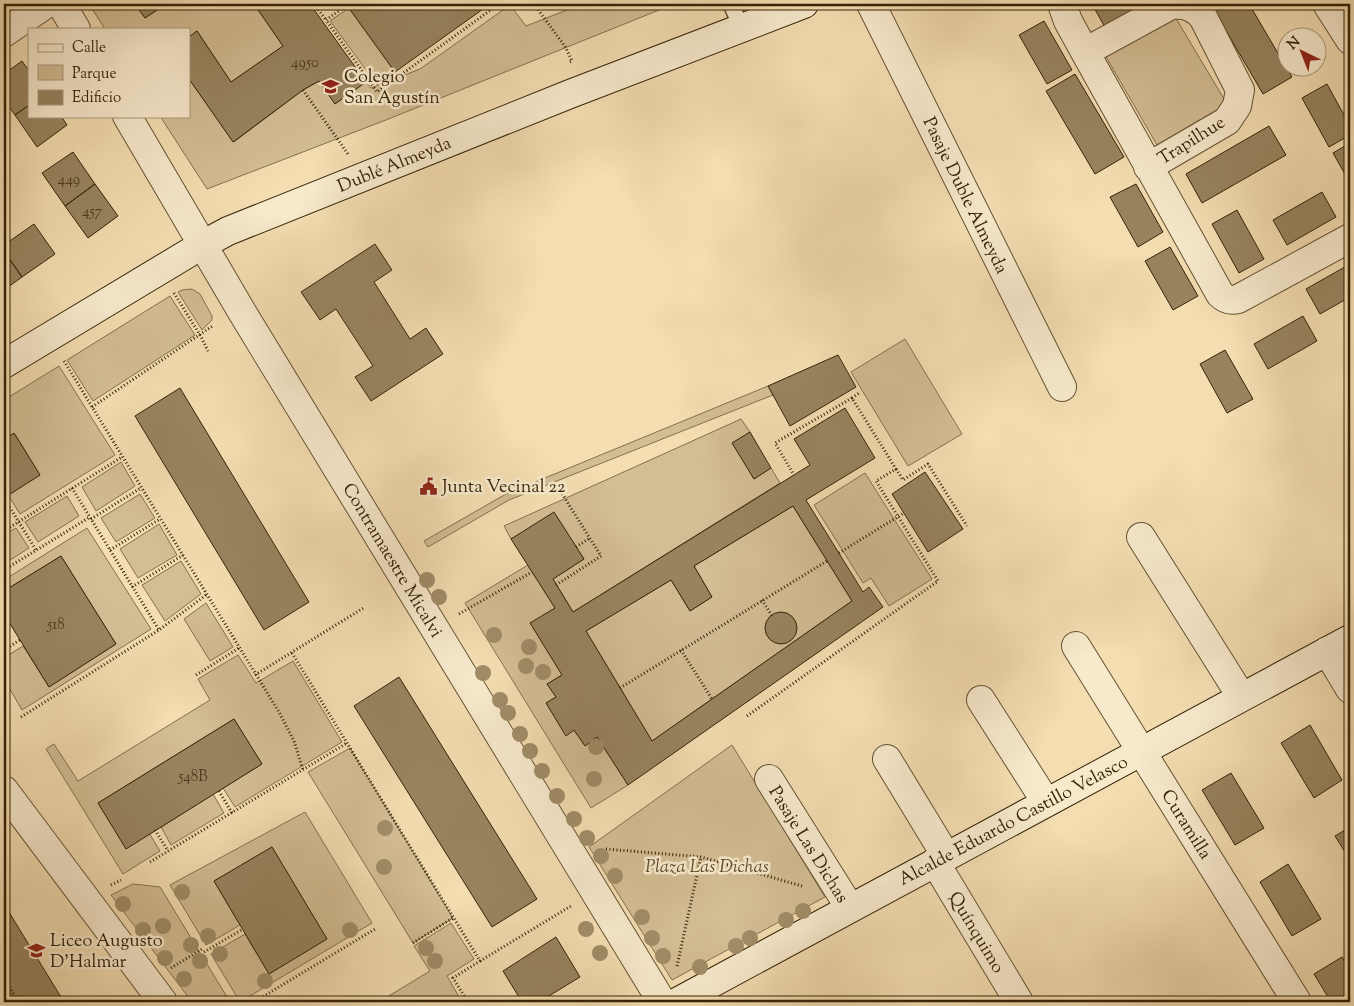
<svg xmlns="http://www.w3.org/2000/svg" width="1354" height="1006" font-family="'Sorts Mill Goudy',serif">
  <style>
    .green { fill: #d3bd94; stroke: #84704e }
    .building { fill: #97845f; stroke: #342307; fill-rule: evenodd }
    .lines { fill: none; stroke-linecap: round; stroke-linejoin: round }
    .service-casing { stroke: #645232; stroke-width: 18 }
    .minor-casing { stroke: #645232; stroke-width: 30 }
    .tertiary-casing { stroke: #645232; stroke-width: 30 }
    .secondary-casing { stroke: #342307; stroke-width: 30 }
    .path { stroke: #342307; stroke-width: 3; stroke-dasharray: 1 2.5; stroke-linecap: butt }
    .service { stroke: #f7e9cc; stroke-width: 15 }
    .minor { stroke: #f7e9cc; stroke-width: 28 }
    .tertiary { stroke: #f7e9cc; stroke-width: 28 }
    .secondary { stroke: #f7e9cc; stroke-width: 28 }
    .tree { fill: #a08c67 }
    .labels { text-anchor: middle; stroke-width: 5; stroke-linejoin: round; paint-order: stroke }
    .number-label { font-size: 15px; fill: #4d3b1d }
    .poi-label { font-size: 18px; fill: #342307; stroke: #f7e9cc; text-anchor: start }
    .street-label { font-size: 18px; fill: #342307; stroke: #f7e9cc }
    .park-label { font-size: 18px; font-style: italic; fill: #5c4a2a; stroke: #f7e9cc }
  </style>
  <rect width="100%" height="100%" fill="#f3ddb1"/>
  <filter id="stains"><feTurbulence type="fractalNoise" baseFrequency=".004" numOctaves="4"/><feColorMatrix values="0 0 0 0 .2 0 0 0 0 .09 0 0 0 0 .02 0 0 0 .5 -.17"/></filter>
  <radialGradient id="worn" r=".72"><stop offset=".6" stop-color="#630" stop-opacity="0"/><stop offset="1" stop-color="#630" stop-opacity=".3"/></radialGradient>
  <!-- green -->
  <path class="green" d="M89,4H135L145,18L166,4H225L229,9L237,4H254L283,46L231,82L197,31L189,37V29H105Z
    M582,4H674L391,118L207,189L160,116H189V79L234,142L303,90L319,81L335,103L366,82L371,88L420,69L510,5L526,26Z
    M349,8L395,72L377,85L330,21Z
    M1174,15L1227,104L1157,145L1105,55Z
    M192,289L200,294L212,316V320L202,330L178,292L182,290Z
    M170,296L195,335L93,401L67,360Z
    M905,339L962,434L908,466L851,372Z
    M59,366L115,455L20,514L8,495L40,475L15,434L4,440V400Z
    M768,386L773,395L509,500L428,547L424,541L506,494Z
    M741,419L750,432L733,443L754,479L771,468L780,483L573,612L553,579L584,559L554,513L511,539L504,526Z
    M121,462L135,486L96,511L82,487Z
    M865,473L932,579L889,606L871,578L863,583L814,505Z
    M140,494L155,518L116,542L101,518Z
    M67,496L79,516L38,542L25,522Z
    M793,506L852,601L652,741L586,631L671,580L690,611L712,597L694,566Z
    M159,524L177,555L138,578L120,549Z
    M16,528L29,548L4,564V535Z
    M87,528L151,629L22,710L4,679V658L23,646L49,687L116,644L61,556L4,591V580Z
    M181,561L201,594L165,621L142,585Z
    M528,565L555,608L531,623L562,675L547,684L556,697L546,703L566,735L574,730L585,746L597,737L628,785L591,808L465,603Z
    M206,603L233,647L210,661L184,619Z
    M238,655L256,683L293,661L342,742L235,807L223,788L262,764L234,719L98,803L126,848L149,833L160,851L123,874L46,749L54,744L78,781L210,700L198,679Z
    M732,745L825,897L672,980L589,847Z
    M350,748L453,918L413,943L308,772Z
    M213,794L224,813L171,845L161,827Z
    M305,812L372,923L240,1002L211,954L245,934L269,974L327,939L272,847L214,881L240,925L206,945L170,885Z
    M133,884L160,887L227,997L218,1002H192L111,895Z
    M451,923L474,959L447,976L462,1002H440L437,998L430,1002H379L430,971L414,946Z"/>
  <!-- building -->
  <path class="building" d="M135,4H166L145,18Z
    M254,4H310L366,82L335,104L319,81L303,90L233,142L189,79V37L197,31L231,82L283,46Z
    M346,4H490L395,72Z
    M1092,4H1150L1106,29Z
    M1226,4H1249L1292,77L1263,94L1214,10Z
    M1044,21L1072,70L1047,84L1019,35Z
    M22,61L29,71V105L15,115L4,100V74Z
    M1075,74L1124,157L1095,174L1046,91Z
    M1327,84L1350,126V135L1329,147L1302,98Z
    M29,105V116H61L67,125L37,147L15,115Z
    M1269,126L1286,155L1202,203L1186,174Z
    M1350,143V183L1333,153Z
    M73,152L95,184L65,206L42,173Z
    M95,184L118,216L88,238L65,206Z
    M1136,184L1163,232L1138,247L1110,197Z
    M1322,192L1336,217L1287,245L1273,220Z
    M1237,210L1264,259L1239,273L1212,224Z
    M34,224L55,254L22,277L4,251V245Z
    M375,244L392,270L374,282L410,339L426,328L443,354L371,401L355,377L373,366L336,309L320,320L301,292Z
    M1170,247L1198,296L1173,310L1145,261Z
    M4,251L22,277L4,290Z
    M1350,264V297L1320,314L1306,289Z
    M1303,316L1317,341L1268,369L1254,344Z
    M1225,350L1253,399L1227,413L1200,364Z
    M838,355L856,387L790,426L768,386Z
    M180,388L309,602L264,630L135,416Z
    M845,408L875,458L806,500L863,592L869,587L883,607L628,785L597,737L585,746L574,730L566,736L546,703L556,697L547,684L562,675L530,623L555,608L511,539L554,512L584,559L553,579L573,612L810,465L794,439ZM793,506L852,601L652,741L586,631L671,580L690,611L712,597L694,566Z
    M750,432L771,468L754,479L732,443Z
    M14,433L40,475L4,498V440Z
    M925,472L963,529L928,552L892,494Z
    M61,556L116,644L49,687L4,614V591Z
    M765 628a16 16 0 1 1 32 0a16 16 0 1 1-32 0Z
    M399,677L537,899L492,927L354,706Z
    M234,719L262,764L126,849L98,803Z
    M1310,725L1342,780L1314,798L1281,743Z
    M1231,773L1264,828L1235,845L1202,790Z
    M1350,827V860L1335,836Z
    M272,847L327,939L269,974L214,881Z
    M1288,864L1321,919L1292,936L1260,882Z
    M4,904L64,1002H12L4,988Z
    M556,937L580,977L539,1002H522L503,971Z
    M1342,957L1350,970V1002H1331L1314,974Z"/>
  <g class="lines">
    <defs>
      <path id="service" d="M731,4L741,27"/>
      <path id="minor" d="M61,4L76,29
        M871,4L1062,387
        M1062,4L1068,21L1085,52L1220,294C1226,300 1231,301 1238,299L1350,238
        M1327,4L1350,40
        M4,33L46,4
        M1085,52L1171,5C1185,4 1193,6 1203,17L1240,90L1237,106L1227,121L1148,167
        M127,116L242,312L662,1002
        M1141,537L1241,696
        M1076,646L1297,1002
        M1327,651L1350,689
        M981,700L1046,802
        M887,759L946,856
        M769,779L850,908
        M935,862L1019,1002"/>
      <path id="tertiary" d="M4,790L163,1002"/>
      <path id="secondary" d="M4,364L202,245L228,231L570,94L804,4
        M677,1002L1350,639"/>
    </defs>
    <!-- service casing -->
    <use href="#service" class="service-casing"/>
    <!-- minor casing -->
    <use href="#minor" class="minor-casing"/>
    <!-- tertiary casing -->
    <use href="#tertiary" class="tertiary-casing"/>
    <!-- secondary casing -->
    <use href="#secondary" class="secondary-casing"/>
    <!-- path -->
    <path class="path" d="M314,4L326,20
      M534,4L566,48L572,61L570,62
      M347,5L326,20L377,92L499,4
      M303,90L348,154
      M174,293L200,335L208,351
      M64,361L279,712L294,741L303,770
      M852,398L859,393
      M92,407L214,325
      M896,469L903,480L928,464L967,526
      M72,488L159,630
      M4,498L36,550
      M91,519L141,488
      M4,531L122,457
      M576,547L590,538
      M110,550L160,519
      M839,553L904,513
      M4,570L90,517
      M556,585L601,556L561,492
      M132,587L183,555
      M762,600L772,616
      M459,614L532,572
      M4,650L20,640
      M681,650L712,699
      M292,653L480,961L453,978L468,1002
      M196,675L239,648
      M255,675L365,607
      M620,688L827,561
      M747,716L938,581L876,481L896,469L852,398L775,443L794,475
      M21,717L159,630L206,595
      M219,791L232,813
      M155,830L168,851
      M606,849L701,857L802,886
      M150,862L347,743
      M111,885L121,880
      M413,943L453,918
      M204,952L243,929
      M480,961L571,906
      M677,966L701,857
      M171,968L202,949
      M4,978L18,1002
      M218,1002L230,995
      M254,1002L375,929"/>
    <!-- service -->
    <use href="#service" class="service"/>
    <!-- minor -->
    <use href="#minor" class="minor"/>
    <!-- tertiary -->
    <use href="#tertiary" class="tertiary"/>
    <!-- secondary -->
    <use href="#secondary" class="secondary"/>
  </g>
  <!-- trees -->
  <g class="tree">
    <circle cx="427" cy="580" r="8"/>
    <circle cx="439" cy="597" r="8"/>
    <circle cx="494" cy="635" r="8"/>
    <circle cx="529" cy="647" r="8"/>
    <circle cx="526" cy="666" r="8"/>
    <circle cx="543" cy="672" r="8"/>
    <circle cx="483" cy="673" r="8"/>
    <circle cx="500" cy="700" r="8"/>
    <circle cx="508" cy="713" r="8"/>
    <circle cx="520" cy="734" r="8"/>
    <circle cx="596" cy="747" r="8"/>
    <circle cx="530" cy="751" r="8"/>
    <circle cx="542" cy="771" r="8"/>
    <circle cx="594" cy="779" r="8"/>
    <circle cx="557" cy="796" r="8"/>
    <circle cx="574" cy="819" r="8"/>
    <circle cx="385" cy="828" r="8"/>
    <circle cx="587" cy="838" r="8"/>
    <circle cx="601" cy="856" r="8"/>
    <circle cx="384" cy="867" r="8"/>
    <circle cx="615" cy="876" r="8"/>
    <circle cx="182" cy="892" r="8"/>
    <circle cx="123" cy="904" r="8"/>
    <circle cx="803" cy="911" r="8"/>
    <circle cx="642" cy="917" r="8"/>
    <circle cx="786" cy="920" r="8"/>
    <circle cx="163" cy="926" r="8"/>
    <circle cx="586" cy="929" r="8"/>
    <circle cx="143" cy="930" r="8"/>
    <circle cx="350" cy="930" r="8"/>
    <circle cx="208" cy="936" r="8"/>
    <circle cx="652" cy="938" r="8"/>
    <circle cx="750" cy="938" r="8"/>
    <circle cx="191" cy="945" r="8"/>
    <circle cx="736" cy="946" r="8"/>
    <circle cx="426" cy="948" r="8"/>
    <circle cx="600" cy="953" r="8"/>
    <circle cx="220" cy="954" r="8"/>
    <circle cx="663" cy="956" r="8"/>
    <circle cx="165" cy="958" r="8"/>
    <circle cx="200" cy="961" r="8"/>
    <circle cx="435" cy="961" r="8"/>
    <circle cx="700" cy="967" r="8"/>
    <circle cx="184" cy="979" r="8"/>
    <circle cx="265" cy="981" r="8"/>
  </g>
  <!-- icons -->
  <defs>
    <symbol id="school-bare" viewBox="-9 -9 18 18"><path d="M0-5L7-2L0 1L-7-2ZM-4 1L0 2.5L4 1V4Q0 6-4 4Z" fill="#8f2418" stroke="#f7e9cc" stroke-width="2.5" paint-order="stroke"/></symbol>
    <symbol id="civic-bare" viewBox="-9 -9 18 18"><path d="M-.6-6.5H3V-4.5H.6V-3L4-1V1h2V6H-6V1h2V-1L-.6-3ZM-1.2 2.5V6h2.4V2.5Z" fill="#8f2418" stroke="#f7e9cc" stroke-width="2.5" paint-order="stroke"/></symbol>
  </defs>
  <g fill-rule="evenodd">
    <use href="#school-bare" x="318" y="74" width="25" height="25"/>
    <use href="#civic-bare" x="416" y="474" width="25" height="25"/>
    <use href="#school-bare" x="24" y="938" width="25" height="25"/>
  </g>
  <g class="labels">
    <!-- number labels -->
    <g class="number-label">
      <text x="305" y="67">4950</text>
      <text x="69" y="184">449</text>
      <text x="92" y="216">457</text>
      <text x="56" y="629">518</text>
      <text x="193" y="781">548B</text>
    </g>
    <!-- poi labels -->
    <g class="poi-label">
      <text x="344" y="82">Colegio<tspan x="344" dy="21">San Agustín</tspan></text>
      <text x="442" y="492">Junta Vecinal 22</text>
      <text x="50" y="946">Liceo Augusto<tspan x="50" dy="21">D'Halmar</tspan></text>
    </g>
    <!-- street labels -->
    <g class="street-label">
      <text transform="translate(1191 140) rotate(-32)" y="6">Trapilhue</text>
      <text transform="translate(394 164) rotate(-22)" y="6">Dublé Almeyda</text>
      <text transform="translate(966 195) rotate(64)" y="6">Pasaje Duble Almeyda</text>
      <text transform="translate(393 560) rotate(59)" y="6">Contramaestre Micalvi</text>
      <text transform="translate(1013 820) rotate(-28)" y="6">Alcalde Eduardo Castillo Velasco</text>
      <text transform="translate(1187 824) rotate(58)" y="6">Curamilla</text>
      <text transform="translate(809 844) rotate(58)" y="6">Pasaje Las Dichas</text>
      <text transform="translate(977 932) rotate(59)" y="6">Quínquimo</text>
    </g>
    <!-- park labels -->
    <g class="park-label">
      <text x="707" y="872">Plaza Las Dichas</text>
    </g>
  </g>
  <!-- margin -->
  <rect width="1354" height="1006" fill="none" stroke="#f3ddb1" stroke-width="20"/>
  <rect x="5" y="5" width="1344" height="996" fill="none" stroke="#342307" stroke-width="2.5"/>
  <rect x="10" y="10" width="1334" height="986" fill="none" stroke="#342307"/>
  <!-- legend -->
  <rect x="28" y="28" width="162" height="90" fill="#f7e9cc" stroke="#a99a7d"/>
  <rect x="38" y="44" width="25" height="8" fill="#f7e9cc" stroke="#a99a7d"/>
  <text x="72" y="52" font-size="15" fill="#342307">Calle</text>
  <rect x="38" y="65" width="25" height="15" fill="#d3bd94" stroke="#a99a7d"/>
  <text x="72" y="78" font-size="15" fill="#342307">Parque</text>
  <rect x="38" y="90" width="25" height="15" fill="#97845f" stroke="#a99a7d"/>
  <text x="72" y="102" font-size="15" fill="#342307">Edificio</text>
  <!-- north arrow -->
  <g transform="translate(1302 52) rotate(317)"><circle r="24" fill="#f7e9cc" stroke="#a99a7d"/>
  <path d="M0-4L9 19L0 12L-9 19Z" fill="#8f2418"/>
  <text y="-8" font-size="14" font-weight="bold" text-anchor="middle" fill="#342307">N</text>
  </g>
  <rect width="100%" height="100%" filter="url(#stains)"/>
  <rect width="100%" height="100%" fill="url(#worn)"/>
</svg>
